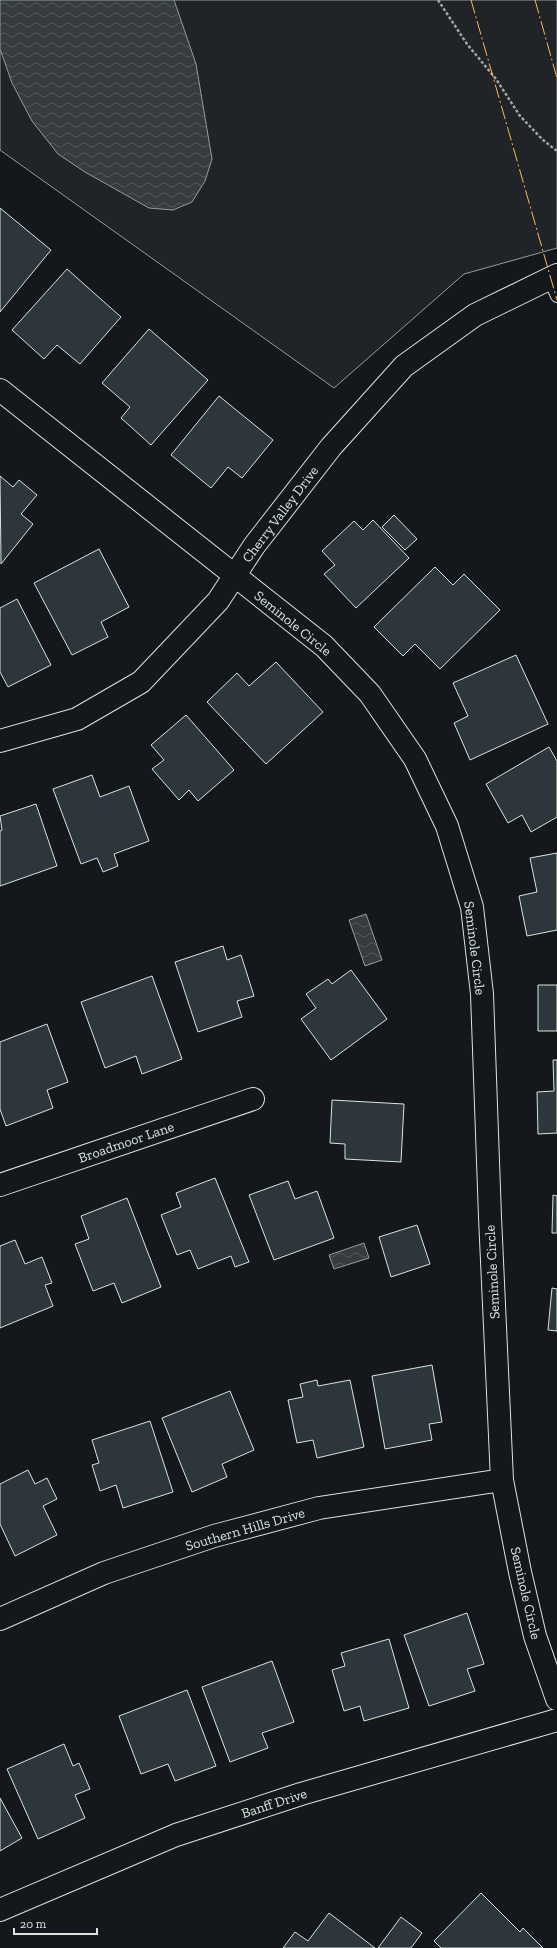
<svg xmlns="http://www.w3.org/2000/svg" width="557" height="1948" font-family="'Zilla Slab',serif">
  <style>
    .grass { fill: #202428; stroke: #939e99 }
    .water { fill: url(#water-waves); stroke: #939e99 }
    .building { fill: #2c363c; stroke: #d8e6dc }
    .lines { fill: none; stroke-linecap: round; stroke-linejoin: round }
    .lane-casing { stroke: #d8e6dc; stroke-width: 14 }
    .street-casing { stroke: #d8e6dc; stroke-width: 24 }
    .path { stroke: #9da8a2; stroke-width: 2.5; stroke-dasharray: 3 2; stroke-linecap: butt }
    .lane { stroke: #14181c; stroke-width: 12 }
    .street { stroke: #14181c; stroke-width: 22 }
    .power { stroke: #ffb74d; stroke-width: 1; stroke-dasharray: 14 3 2 3; stroke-linecap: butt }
    .labels { text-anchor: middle; stroke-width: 3; stroke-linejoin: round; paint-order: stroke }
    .street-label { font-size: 14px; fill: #d8e6dc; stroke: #14181c }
  </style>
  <defs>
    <pattern id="water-waves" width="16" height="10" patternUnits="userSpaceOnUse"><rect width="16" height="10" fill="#363b3e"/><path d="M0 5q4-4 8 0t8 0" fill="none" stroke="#525759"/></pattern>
  </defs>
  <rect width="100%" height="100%" fill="#14181c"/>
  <!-- grass -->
  <path class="grass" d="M0,0H557V248L464,274L334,388L0,150Z"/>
  <!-- water -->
  <path class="water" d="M0,0H174L196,64L212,159L205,181L192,202L173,210L149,208L85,172L58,154L32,121L12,83L0,49Z
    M366,914L382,960L365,966L349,920Z
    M364,1243L369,1258L334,1269L329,1255Z"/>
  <!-- building -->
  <path class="building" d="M0,208L51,250L0,312Z
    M67,269L121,317L80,364L57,345L44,359L12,330Z
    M149,329L208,380L151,445L121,418L130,407L102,383Z
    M219,396L273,440L242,478L228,467L211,488L171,455Z
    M0,476L13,487L19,480L37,495L21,514L33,524L1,564Z
    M394,515L417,539L405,550L382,527Z
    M373,520L409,558L356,608L324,574L335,565L322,551L354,521L363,530Z
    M99,549L129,607L101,622L108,637L72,655L34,583Z
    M435,567L453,585L464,574L500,610L440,669L415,644L403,656L374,627Z
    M17,599L51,665L8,687L0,672V608Z
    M516,655L548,724L470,760L454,723L468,716L453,683Z
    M276,662L323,712L266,764L207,702L237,673L249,686Z
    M186,715L234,770L198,801L189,790L179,800L152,769L164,760L151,745Z
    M549,747L557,761V817L531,832L522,815L508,823L486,784Z
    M92,775L100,797L129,786L149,841L114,854L118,866L103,872L97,858L81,864L53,789Z
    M36,804L57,866L0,886V831L2,830L0,816Z
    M557,853V930L527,936L519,896L537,892L530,858Z
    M223,946L227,960L241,955L254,996L237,1001L242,1017L198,1032L175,962Z
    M351,970L387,1019L331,1060L301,1019L316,1008L306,994L328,979L332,984Z
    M152,976L182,1059L142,1074L136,1056L105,1068L81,1002Z
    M538,985H557V1031H538Z
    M47,1024L68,1082L47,1090L53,1108L6,1126L0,1109V1042Z
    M553,1060H557V1133L538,1134L537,1092L554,1091Z
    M332,1100L404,1104L401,1162L345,1159V1144L330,1143Z
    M215,1178L249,1262L235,1267L231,1256L198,1269L190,1250L177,1255L161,1215L181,1207L176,1193Z
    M288,1181L295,1199L317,1191L334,1238L274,1260L249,1195Z
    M553,1195L557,1196V1233H552Z
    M127,1198L161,1287L122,1303L114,1283L93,1291L75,1244L89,1239L81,1216Z
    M417,1225L430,1264L391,1277L379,1237Z
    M15,1240L25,1264L42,1257L52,1283L45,1285L53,1306L0,1328V1246Z
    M552,1288L557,1289V1331L548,1330Z
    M432,1365L442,1422L429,1424L432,1440L385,1449L372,1376Z
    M317,1380L318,1386L350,1380L364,1447L317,1458L313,1440L297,1443L288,1400L303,1397L300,1384Z
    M230,1391L254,1450L222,1464L227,1477L192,1492L162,1418Z
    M150,1421L173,1492L123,1508L116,1485L100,1491L92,1465L99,1463L92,1440Z
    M28,1470L35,1484L47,1478L57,1499L43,1506L57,1535L15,1556L0,1524V1484Z
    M467,1613L484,1664L467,1669L475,1691L429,1706L404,1635Z
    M389,1639L409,1708L364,1721L360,1706L344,1711L332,1670L345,1666L341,1653Z
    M272,1661L294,1722L262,1733L268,1748L230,1762L202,1687Z
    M187,1690L216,1766L175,1781L168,1764L141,1774L119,1716Z
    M64,1744L73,1766L79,1763L90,1789L75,1795L85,1818L38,1839L7,1769Z
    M0,1798L22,1838L0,1851Z
    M481,1893L520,1932L523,1928L543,1948H441L434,1941Z
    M329,1913L375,1948H283L295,1932L308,1941Z
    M401,1917L422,1933L411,1948H378Z"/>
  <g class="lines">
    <defs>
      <path id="lane" d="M549,278L557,296"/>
      <path id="street" d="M0,390L324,646L370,694L415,759L447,826L472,907L482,994L490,1217L502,1480L520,1572L535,1636L557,1699
        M0,741L77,719L141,682L218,601L254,546L331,447L404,366L475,315L557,275
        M0,1185L253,1099
        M0,1619L104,1573L214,1536L319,1508L502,1480
        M0,1910L176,1835L301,1794L557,1720"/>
    </defs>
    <!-- lane casing -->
    <use href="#lane" class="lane-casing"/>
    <!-- street casing -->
    <use href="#street" class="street-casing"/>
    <!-- path -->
    <path class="path" d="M438,0L467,44L496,79L520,116L543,140L557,151"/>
    <!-- lane -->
    <use href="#lane" class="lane"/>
    <!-- street -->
    <use href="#street" class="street"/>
    <!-- power -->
    <path class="power" d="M471,0L557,300
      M535,0L557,78"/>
  </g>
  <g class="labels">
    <!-- street labels -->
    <g class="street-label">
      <text transform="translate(280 514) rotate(-53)" y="5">Cherry Valley Drive</text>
      <text transform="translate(293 623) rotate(39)" y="5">Seminole Circle</text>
      <text transform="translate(475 948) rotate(83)" y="5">Seminole Circle</text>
      <text transform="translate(126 1142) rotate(-19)" y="5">Broadmoor Lane</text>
      <text transform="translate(492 1272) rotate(-93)" y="5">Seminole Circle</text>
      <text transform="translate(245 1529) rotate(-16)" y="5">Southern Hills Drive</text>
      <text transform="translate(526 1593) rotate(77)" y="5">Seminole Circle</text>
      <text transform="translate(274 1803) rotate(-18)" y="5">Banff Drive</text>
    </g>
  </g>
  <!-- scale -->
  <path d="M14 1928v6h83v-6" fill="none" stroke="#d8e6dc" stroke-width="2"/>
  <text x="20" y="1928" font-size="12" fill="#d8e6dc" stroke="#14181c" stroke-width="3" paint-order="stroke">20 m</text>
</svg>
